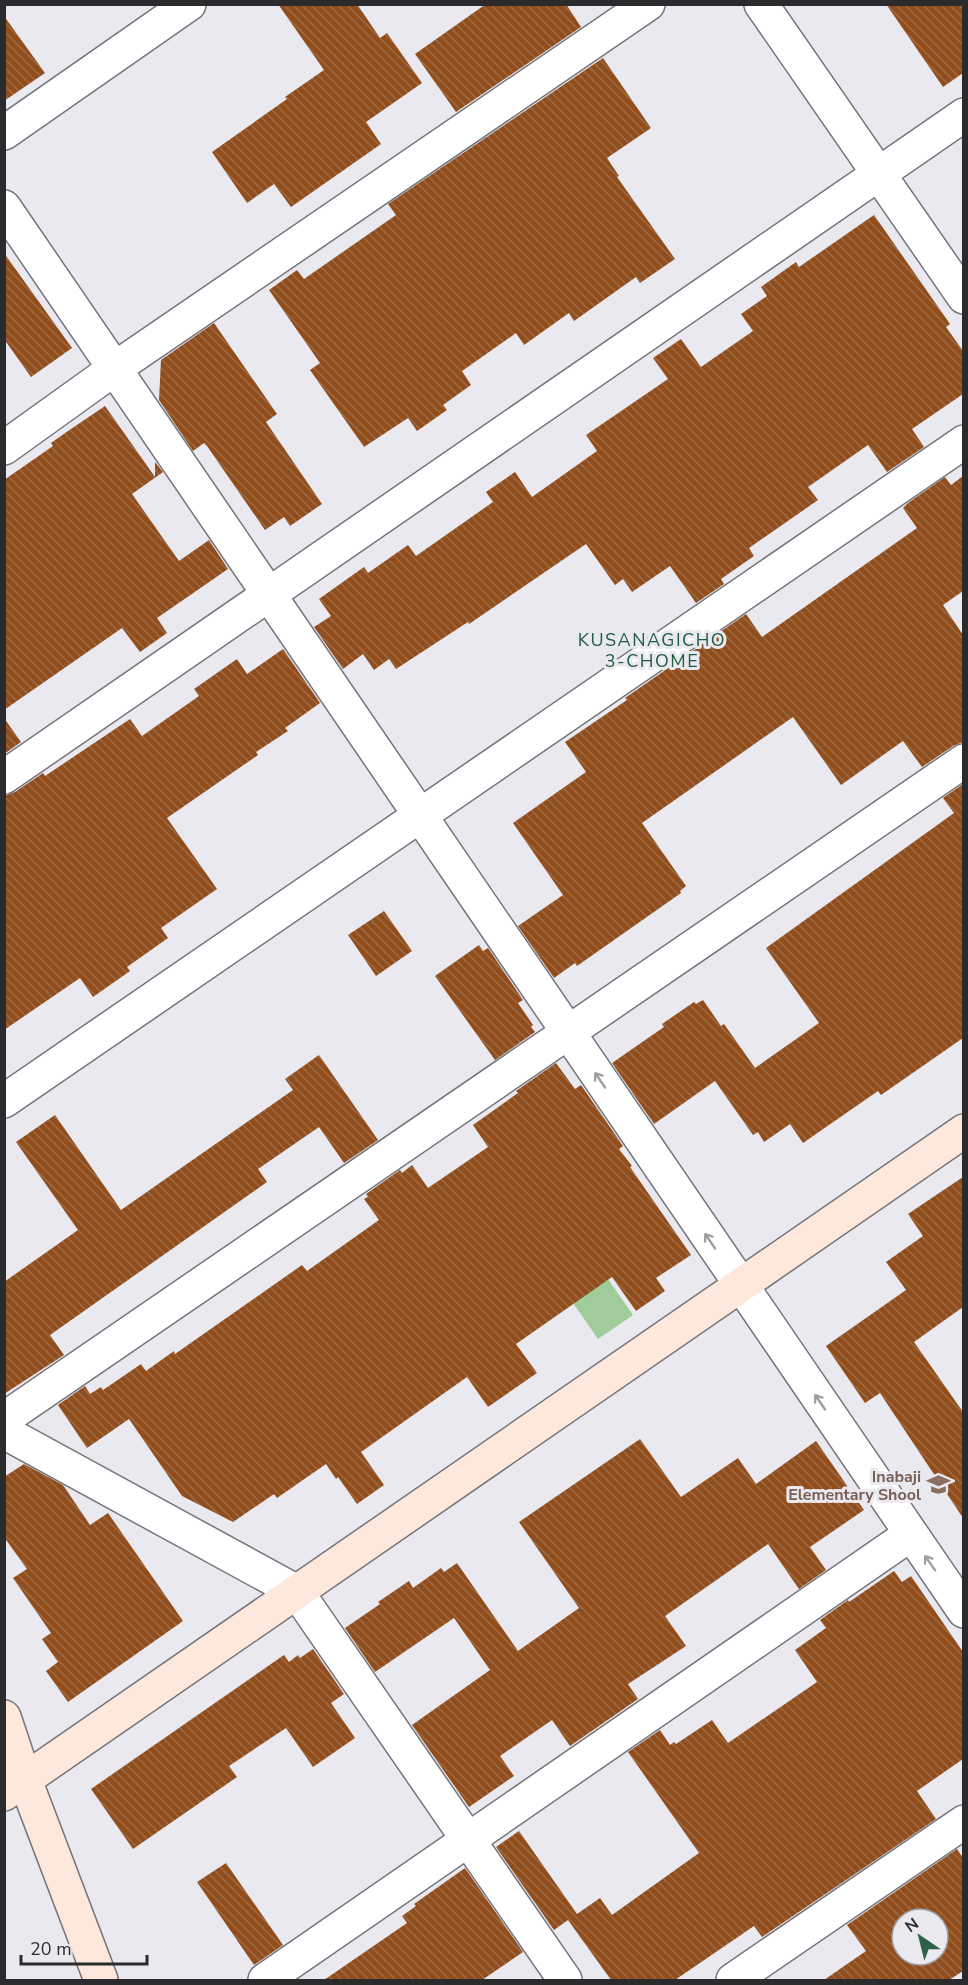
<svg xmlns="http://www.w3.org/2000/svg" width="968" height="1985" font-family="'Nunito Sans',sans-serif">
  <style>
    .garden { fill: #a0cc9b }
    .building { fill: url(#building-back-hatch); fill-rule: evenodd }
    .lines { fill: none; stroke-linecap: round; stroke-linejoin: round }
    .street-casing { stroke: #75747a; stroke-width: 36 }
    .secondary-casing { stroke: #75747a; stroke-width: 36 }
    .street { stroke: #fff; stroke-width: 33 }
    .secondary { stroke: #fde8db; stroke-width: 33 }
    .oneway { stroke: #a09fa0 }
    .labels { text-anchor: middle; stroke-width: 6; stroke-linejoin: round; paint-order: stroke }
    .education-label { font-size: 16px; font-weight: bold; fill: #785e54; stroke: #eae9f0; text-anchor: end }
    .neighbourhood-label { font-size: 18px; letter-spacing: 1.5px; fill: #1d5c3f; stroke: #eae9f0 }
  </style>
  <defs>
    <pattern id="building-back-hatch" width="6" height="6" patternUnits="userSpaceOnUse" patternTransform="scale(1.5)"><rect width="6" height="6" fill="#914e1c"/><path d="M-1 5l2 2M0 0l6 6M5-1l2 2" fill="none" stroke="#9c6a45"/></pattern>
  </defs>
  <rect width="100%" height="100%" fill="#eae9f0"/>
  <!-- garden -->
  <path class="garden" d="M556,1204L633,1315L598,1339L521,1228Z"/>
  <!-- building -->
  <path class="building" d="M278,4H357L380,38L387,33L422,83L366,122L381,144L291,207L274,184L247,203L212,152L287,99L285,97L324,70Z
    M486,4H566L581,27L456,112L415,54Z
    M886,4H963V73L943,87Z
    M4,16L45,73L4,101Z
    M603,58L651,128L607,158L619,176L617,177L675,259L640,283L636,277L574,321L569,313L524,345L516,333L462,371L471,385L443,405L447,410L417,431L408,418L364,447L310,370L320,363L269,290L297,270L304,279L396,215L388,204Z
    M874,215L950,324L946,327L963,351V394L912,429L924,447L887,472L868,445L808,487L818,500L749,548L754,556L721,579L724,584L696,603L670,566L632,592L623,579L615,585L586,544L469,624L468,622L396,669L389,659L374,670L363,654L343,669L314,627L331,616L319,599L364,567L368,573L408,545L416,556L493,502L486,492L515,472L532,497L597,451L586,435L668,379L653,358L681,339L701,367L753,331L741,314L767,296L761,287L796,262L799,267Z
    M4,253L72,348L31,377L4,339Z
    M214,323L277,414L266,422L322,504L290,526L284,517L265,530L207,446L204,443L193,451L159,400L161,360Z
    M105,406L155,477V462L163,472L132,494L179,561L209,540L228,569L157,618L167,633L140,652L122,628L4,710V480L53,446L51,443L68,431Z
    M963,476V591L943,605L963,635V742L953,746L922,767L903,741L841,785L793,717L642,823L686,886L680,891L681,893L577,966L575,963L554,978L518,926L563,895L513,823L586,772L565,742L627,700L625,698L746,614L762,637L917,528L903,508L908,503L945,477L951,485Z
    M283,649L320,703L285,728L288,731L256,752L258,755L167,818L217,889L161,928L168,938L127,967L130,971L93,997L80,978L4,1030V796L15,792L43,773L45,776L130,719L142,736L199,696L194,689L237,659L247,674Z
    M4,718L21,742L4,754Z
    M963,784V1038L881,1095L878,1091L803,1143L790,1124L764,1142L758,1132L753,1135L715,1081L654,1124L612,1063L664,1027L662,1024L694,1002L696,1004L703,1000L721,1026L724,1024L755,1068L819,1023L766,948L954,813L943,798Z
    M384,911L412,951L376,976L348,935Z
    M479,945L483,951L488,948L523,1000L518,1003L533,1025L531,1027L535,1032L495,1060L435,976Z
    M319,1055L378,1140L344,1163L319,1127L258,1169L267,1182L50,1335L64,1355L4,1394V1282L78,1230L16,1142L55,1115L121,1210L293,1090L285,1079Z
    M556,1063L575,1089L581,1085L623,1146L619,1149L632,1166L630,1167L691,1255L656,1278L665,1291L636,1311L612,1277L516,1344L537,1373L488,1407L467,1377L361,1452L384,1485L357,1504L338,1477L336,1479L326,1464L277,1498L274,1494L233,1522L182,1496L129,1419L87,1448L58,1405L85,1386L90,1394L101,1387L103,1390L141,1364L146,1371L174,1351L175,1354L302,1265L307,1271L379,1220L364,1199L368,1197L366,1194L400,1170L402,1173L412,1165L428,1188L488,1147L473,1125L518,1093L516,1091Z
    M963,1177V1307L914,1342L963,1412V1518L880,1393L865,1403L826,1346L906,1290L886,1262L923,1236L908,1214Z
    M640,1439L681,1497L738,1458L756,1484L816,1441L864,1510L810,1547L826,1570L799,1589L768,1544L665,1616L686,1646L628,1684L638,1699L570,1746L552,1720L500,1756L514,1776L469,1807L412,1725L490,1670L454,1618L375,1672L345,1628L380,1604L378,1602L409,1581L413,1588L441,1568L444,1572L457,1563L518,1651L579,1608L519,1522Z
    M24,1464L63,1485L90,1525L108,1513L183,1621L68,1702L46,1671L58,1662L42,1639L51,1633L13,1578L27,1569L4,1537V1477Z
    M894,1571L902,1582L911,1576L963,1652V1759L917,1791L936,1819L762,1937L754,1926L675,1980H611L568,1920L554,1930L496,1847L519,1831L577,1914L600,1898L612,1915L699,1853L628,1752L660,1730L670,1745L674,1742L676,1744L712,1720L728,1743L817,1682L795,1650L826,1628L820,1620L848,1600L849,1602Z
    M313,1649L344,1694L331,1703L355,1738L313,1767L286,1728L229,1766L237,1777L133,1849L91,1789L284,1655L289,1662L298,1655L300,1658Z
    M957,1849L963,1858V1971L949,1980H824L866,1951L847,1925ZM902,1919H938V1955H902Z
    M226,1863L283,1945L254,1965L197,1882Z
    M465,1868L523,1952L482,1980H324L407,1923L402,1916L416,1906L414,1904Z"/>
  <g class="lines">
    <defs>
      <path id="street" d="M761,4L964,297
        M4,133L189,4
        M4,207L964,1611
        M4,448L114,369L648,4
        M4,777L964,115
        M4,1101L964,442
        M4,1419L964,761
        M4,1432L297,1592L565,1980
        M265,1980L911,1534
        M733,1980L964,1822"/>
      <path id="secondary" d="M4,1717L25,1780L101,1980
        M4,1794L964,1131"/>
    </defs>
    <!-- street casing -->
    <use href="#street" class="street-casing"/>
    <!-- secondary casing -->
    <use href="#secondary" class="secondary-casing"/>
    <!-- street -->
    <use href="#street" class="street"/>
    <!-- secondary -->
    <use href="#secondary" class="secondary"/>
  </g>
  <!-- one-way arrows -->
  <defs><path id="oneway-shaft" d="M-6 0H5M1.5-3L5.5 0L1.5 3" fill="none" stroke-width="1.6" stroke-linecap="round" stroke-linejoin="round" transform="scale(1.5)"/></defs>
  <g class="oneway">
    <use href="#oneway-shaft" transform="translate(600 1080) rotate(-124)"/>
    <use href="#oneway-shaft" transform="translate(710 1241) rotate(-124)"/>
    <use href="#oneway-shaft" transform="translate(820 1402) rotate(-124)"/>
    <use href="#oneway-shaft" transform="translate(930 1563) rotate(-125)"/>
  </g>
  <!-- icons -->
  <defs>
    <symbol id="school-bare" viewBox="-9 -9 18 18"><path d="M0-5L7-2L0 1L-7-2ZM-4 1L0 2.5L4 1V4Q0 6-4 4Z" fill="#8d6e63" stroke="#eae9f0" stroke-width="2.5" paint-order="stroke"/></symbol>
  </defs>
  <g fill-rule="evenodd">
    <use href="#school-bare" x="922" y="1468" width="33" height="33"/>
  </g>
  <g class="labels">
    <!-- education labels -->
    <g class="education-label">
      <text x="921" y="1482">Inabaji<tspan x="921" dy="18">Elementary Shool</tspan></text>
    </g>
    <!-- neighbourhood labels -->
    <g class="neighbourhood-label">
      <text x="652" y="646">KUSANAGICHO<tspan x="652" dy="21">3-CHOME</tspan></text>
    </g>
  </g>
  <!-- border -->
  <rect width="968" height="1985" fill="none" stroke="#2b2a2d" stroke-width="12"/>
  <!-- north arrow -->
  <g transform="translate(920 1937) rotate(325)"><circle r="28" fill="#eae9f0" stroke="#9e9da2" stroke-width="1.5"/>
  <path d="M0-4.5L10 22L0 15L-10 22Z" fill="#2d6248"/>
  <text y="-9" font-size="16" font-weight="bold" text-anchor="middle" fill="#2b2a2d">N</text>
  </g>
  <!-- scale -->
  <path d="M21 1955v9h126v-9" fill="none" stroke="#2b2a2d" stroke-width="3"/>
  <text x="30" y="1955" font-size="18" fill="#2b2a2d" stroke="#eae9f0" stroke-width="4.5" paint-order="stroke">20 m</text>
</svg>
